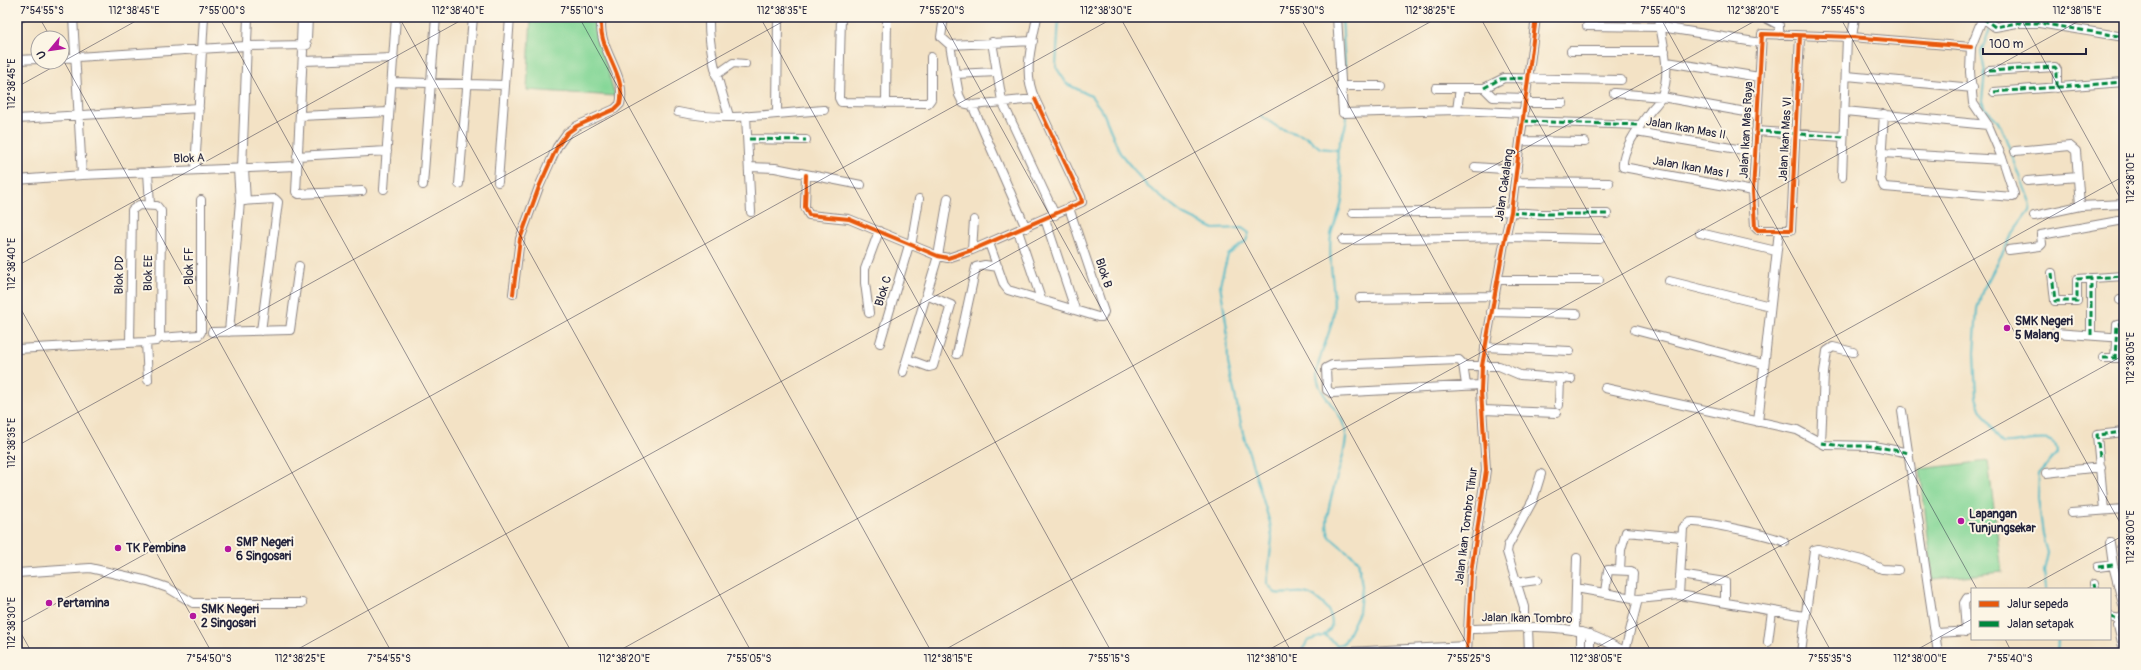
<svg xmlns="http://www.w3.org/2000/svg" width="2141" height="670" font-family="Pangolin,sans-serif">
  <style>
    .green { fill: #86d798; stroke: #547c6a }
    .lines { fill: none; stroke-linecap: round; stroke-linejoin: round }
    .stream { stroke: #4cb9c7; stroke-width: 2 }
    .minor-casing { stroke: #8a8280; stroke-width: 10 }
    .minor { stroke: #fff; stroke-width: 8 }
    .quiet { stroke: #00873e; stroke-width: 3; stroke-dasharray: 6 3; stroke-linecap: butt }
    .cycleway-casing { stroke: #fcf5e5; stroke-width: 6 }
    .cycleway { stroke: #e8590c; stroke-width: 4 }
    .ticks { fill: none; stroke: #22223b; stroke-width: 1; stroke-opacity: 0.45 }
    .poi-dot { fill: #b5179e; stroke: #fcf5e5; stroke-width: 1.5 }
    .labels { text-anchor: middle; stroke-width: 4; stroke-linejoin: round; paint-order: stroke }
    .street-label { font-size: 12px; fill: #22223b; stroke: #fcf5e5 }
    .poi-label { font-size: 12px; font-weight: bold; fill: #22223b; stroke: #fcf5e5; text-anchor: start }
    .neatline { fill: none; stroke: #22223b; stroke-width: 1.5 }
    .ticks-label { font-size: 10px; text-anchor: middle; fill: #22223b }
  </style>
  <rect width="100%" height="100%" fill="#fcf5e5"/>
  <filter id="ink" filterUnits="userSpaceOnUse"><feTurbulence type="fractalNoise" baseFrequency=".025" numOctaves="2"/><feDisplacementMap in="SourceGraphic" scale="8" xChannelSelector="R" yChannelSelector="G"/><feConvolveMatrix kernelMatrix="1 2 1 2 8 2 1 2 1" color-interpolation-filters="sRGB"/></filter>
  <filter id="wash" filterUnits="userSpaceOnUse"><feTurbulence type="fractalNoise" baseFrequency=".012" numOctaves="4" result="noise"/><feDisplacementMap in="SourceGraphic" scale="16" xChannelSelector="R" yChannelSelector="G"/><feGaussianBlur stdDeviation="0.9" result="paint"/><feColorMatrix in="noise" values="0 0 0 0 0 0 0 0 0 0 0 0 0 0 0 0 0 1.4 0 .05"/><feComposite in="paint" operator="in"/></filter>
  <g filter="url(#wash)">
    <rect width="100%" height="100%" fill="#f3e2c5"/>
    <!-- green -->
    <path class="green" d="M531,17H598V35L615,96L527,90Z
      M1988,461L2002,572L1933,579L1920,469Z"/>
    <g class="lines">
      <!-- stream -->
      <path class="stream" d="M1059,17L1056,67L1067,84L1091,96L1103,112L1120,153L1147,186L1181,213L1214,229L1242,228L1249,233L1246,241L1228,255L1220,284L1227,328L1228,363L1235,395L1243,433L1270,523L1272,538L1267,583L1275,593C1285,595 1293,592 1303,593C1319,594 1345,622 1324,635C1319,638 1312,639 1307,641L1302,653
        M1342,17L1346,84
        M1993,22L1995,17
        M1991,26L1981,52L1985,72L1982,101L1984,107L1997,120L2004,134L2031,205L2030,210L2013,233L1982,292L1977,310L1974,353L1976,397L1980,409L2002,443C2021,446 2057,427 2057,454L2039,474L2038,498L2043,534L2048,553L2044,571L2046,589
        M1346,89L1347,110
        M1261,116L1279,128L1307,137L1320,148L1337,150
        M1325,635L1337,645L1344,643L1359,612L1362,586L1358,560C1353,556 1331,540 1329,535C1320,513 1345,464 1346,437C1346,412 1318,398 1317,375C1316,360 1331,333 1333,317C1337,290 1327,262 1331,235C1332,228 1336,222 1338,215C1341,207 1343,197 1343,188C1343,176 1335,161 1338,149C1340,137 1348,127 1347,114
        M2057,653L2058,639"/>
    </g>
  </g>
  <g filter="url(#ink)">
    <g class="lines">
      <defs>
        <path id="minor" d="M73,17L82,175
          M302,17L301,44L303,51L296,192L299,194L362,191
          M709,17C708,52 719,83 729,116
          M841,17L839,98L841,102L928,103L931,99V57
          M944,17L941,37L950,45L1033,41
          M1337,17L1343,113L1457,110L1524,113
          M1574,17H1581
          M1659,17C1662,44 1672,69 1662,95C1660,101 1655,106 1651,110C1641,124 1621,150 1623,167L1753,191
          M1764,17L1779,25V35
          M1983,18L1995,27L2017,23H2039L2124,37
          M17,19L22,17
          M1587,26L1661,27L1761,43
          M1800,36L1791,230H1758L1755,227L1753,191L1762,34L1852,37L1971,47
          M1852,37L1855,17
          M307,38L308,17
          M992,42L1002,101L1055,215
          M950,45L959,95L963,103L972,105L1035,99C1022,73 1032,44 1037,17
          M1571,51H1665
          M62,58L246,46L307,45
          M17,60L38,59
          M303,61L394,58
          M1667,62L1759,77
          M1989,71L2055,67L2057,70V88
          M955,74L997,72
          M716,75L733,63L745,64
          M1847,76L1973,88
          M392,82L505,85
          M1342,86H1381
          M1436,88H1484L1504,78L1621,80
          M1484,88L1493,97L1526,98
          M1994,92L2124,82
          M1614,93L1662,97L1757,114
          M886,103L887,17
          M1526,103H1563
          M972,105L1026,228
          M1457,110L1460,88
          M1845,111L1988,125
          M678,112C725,123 776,113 824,110
          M777,113L778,17
          M1884,114L1880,179L1884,187L2013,197L2014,194L2003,160L1988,125L1973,103L1970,72L1971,47L1983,17
          M300,116L389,112
          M746,116L751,212
          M17,119L199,108
          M1523,121L1640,125
          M1756,131L1843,137
          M1636,132L1755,152
          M749,139L806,140
          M1520,141L1585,142
          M2015,151L2070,146L2076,151L2080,206
          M1882,153L2003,160
          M297,156L387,151
          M750,167L775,168L861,185
          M1475,167L1517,170
          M242,169L248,17
          M244,169L246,201
          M195,170L204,17
          M148,172L150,205
          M806,175L805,207L809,215L849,219L938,256L948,258L972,250L1082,202L1081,197L1035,99
          M1842,177L1847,37
          M17,180L82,175L296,166
          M2027,181L2078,177
          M498,182L510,17
          M1515,182L1609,183
          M459,184L473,17
          M423,185L436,17
          M384,189L396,17
          M240,201L275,199L278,202L261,331
          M1353,213L1499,211L1541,214H1607
          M2034,216L2080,206L2124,204
          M1045,219L1075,309
          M1018,231L1041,299
          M1700,233L1776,251
          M1343,240L1509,237L1600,239
          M989,243L1004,285L1008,290L1098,317H1102L1104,312L1069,208
          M911,246L919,199
          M972,250L974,220
          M2009,250L2040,246L2042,244L2041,235L2124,220
          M2052,273L2055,301H2077V279L2124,276
          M1498,280H1599
          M1669,281L1770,306
          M513,294L520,239L539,187L557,147L567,133L577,126L615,109L620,104C628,74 595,48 602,17
          M1360,298L1495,296
          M2120,300H2124
          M1491,312L1577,314
          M869,313L865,283V269L879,231
          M2124,324L2117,325L2115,358H2124
          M1635,330L1763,364
          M212,332L290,330L299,266
          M229,332L240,201L238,169
          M2055,333L2124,338
          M2091,335V278
          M146,342L148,380
          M130,343L132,210L139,205L157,206L161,211L160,338
          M880,343L909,245
          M1485,347L1570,351
          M17,349L146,342L156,341L160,338L199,335L201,332V200
          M957,354L976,267L985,265L998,267
          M2103,358H2115
          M907,359L929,367L933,366L951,305L926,295
          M1463,366H1499L1520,375L1571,379
          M903,372L938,256L948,198
          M1466,385L1463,364L1459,360L1332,365L1326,368L1327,390L1332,393L1481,385
          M1605,388L1797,430L1825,445L1874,446L1909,453
          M1559,405L1560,378
          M1483,410L1556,413
          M1902,411L1938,653
          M1758,422L1779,231
          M1821,443L1824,373L1827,351L1833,347L1853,352
          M2046,473L2101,467
          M2104,510L2097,435L2124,432
          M2071,513L2124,509
          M2110,543L2113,565L2124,608
          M2098,567L2113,565
          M1620,570L1621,550L1626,532L1682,537
          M17,573L90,568L148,581L168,588L193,603H302
          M1680,575L1725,582V601
          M1516,583L1537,580
          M2094,584L2095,589
          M1576,588L1577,558
          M1605,592L1608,570L1631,571L1633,574L1631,597
          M1679,595L1683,528C1685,525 1688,522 1692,522C1703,521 1775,536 1784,542
          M2124,613L2118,626L2124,650
          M2110,617L2120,619
          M1524,628V607L1507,552L1508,546L1533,500L1541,474
          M1528,628L1529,653
          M1468,629C1503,629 1548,623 1581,632C1598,636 1613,646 1629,653
          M1575,630L1576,588L1638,599L1679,595L1804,616
          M1966,632L1964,603L1967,598H1972
          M1936,633L1972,631
          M1590,634V653
          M1768,642L1772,611
          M1625,651L1638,599
          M1328,653L1467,646
          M1467,653L1471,573L1486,470L1481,391L1482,366L1505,238L1511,212L1536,17
          M1581,653V632
          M1801,653L1814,550L1818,549L1862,560L1882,569L1898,570"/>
      </defs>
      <!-- minor casing -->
      <use href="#minor" class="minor-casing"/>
      <!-- minor -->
      <use href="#minor" class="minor"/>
      <!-- quiet -->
      <path class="quiet" d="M1983,18L1995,27L2017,23H2039L2124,37
        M1989,71L2055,67L2057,70V88
        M1484,88L1500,79L1528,78
        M1994,92L2124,82
        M1523,121L1640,125
        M1756,131L1843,137
        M749,139L806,140
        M1511,212L1541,214H1607
        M2052,273L2055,301H2077V279L2124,276
        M2120,300H2124
        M2124,324L2117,325L2115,358H2124
        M2091,335V278
        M2103,358H2115
        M1821,443L1842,446H1874L1909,453
        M2100,457L2097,435L2124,432
        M2098,567L2113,565
        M2094,584L2095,589
        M2110,617L2120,619"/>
      <defs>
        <path id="cycleway" d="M1800,36L1791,230H1758L1755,227L1753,191L1762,34L1852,37L1971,47
          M806,175L805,207L809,215L849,219L938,256L948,258L972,250L1082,202L1081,197L1035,99
          M513,294L520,239L539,187L557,147L567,133L577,126L615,109L620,104C628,74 595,48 602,17
          M1467,653L1471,573L1486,470L1481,391L1482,366L1505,238L1511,212L1536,17"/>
      </defs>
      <!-- cycleway casing -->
      <use href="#cycleway" class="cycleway-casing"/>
      <!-- cycleway -->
      <use href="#cycleway" class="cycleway"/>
    </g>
  </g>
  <!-- ticks -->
  <path class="ticks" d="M39,17L51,38M219,17L572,653M399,17L752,653M579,17L932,653M760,17L1112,653M940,17L1292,653M1120,17L1472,653M1300,17L1652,653M1480,17L1832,653M1660,17L1977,589M1840,17L2124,530M2020,17L2124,205M62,58L392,653M62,62L143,17M17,87L62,62M17,266L467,17M17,302L212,653M17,446L791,17M2026,589L2124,535M17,625L1115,17M17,626L32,653M2005,639L2012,653M291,653L1439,17M615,653L1762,17M939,653L2086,17M1263,653L2124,176M1587,653L2124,355M1911,653L1972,619"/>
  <!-- markers -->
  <g class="poi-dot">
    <circle cx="2007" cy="328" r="4"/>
    <circle cx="1961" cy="521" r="4"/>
    <circle cx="118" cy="548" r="4"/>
    <circle cx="228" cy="549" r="4"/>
    <circle cx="49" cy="603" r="4"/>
    <circle cx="193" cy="616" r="4"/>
  </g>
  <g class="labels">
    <!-- street labels -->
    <g class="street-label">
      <text transform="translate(1686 128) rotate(10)" y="4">Jalan Ikan Mas II</text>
      <text transform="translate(1746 130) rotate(-87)" y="4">Jalan Ikan Mas Raya</text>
      <text transform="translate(1785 139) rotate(-87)" y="4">Jalan Ikan Mas VI</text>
      <text transform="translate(189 158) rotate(-2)" y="4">Blok A</text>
      <text transform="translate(1691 167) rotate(10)" y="4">Jalan Ikan Mas I</text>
      <text transform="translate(1504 185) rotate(-82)" y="4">Jalan Cakalang</text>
      <text transform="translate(189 266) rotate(-90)" y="4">Blok FF</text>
      <text transform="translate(148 273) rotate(-89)" y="4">Blok EE</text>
      <text transform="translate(1104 273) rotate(72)" y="4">Blok B</text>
      <text transform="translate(119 275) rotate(-89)" y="4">Blok DD</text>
      <text transform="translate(883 291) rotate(-73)" y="4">Blok C</text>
      <text transform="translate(1466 526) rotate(-83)" y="4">Jalan Ikan Tombro Tihur</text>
      <text transform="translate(1527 618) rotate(1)" y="4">Jalan Ikan Tombro</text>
    </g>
    <!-- poi labels -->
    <g class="poi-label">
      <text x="2015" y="325">SMK Negeri<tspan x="2015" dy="14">5 Malang</tspan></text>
      <text x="1969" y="518">Lapangan<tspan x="1969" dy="14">Tunjungsekar</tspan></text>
      <text x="236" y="546">SMP Negeri<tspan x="236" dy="14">6 Singosari</tspan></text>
      <text x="126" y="552">TK Pembina</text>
      <text x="57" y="607">Pertamina</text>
      <text x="201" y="613">SMK Negeri<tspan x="201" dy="14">2 Singosari</tspan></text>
    </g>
  </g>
  <!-- margin -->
  <rect width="2141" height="670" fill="none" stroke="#fcf5e5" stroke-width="44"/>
  <!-- legend -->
  <rect x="1971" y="588" width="140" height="52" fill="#fcf5e5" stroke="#a5a1a1"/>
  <rect x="1979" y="601" width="20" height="6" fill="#e8590c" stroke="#a5a1a1"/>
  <text x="2007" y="608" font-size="12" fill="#22223b">Jalur sepeda</text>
  <rect x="1979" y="621" width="20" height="6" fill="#00873e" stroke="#a5a1a1"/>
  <text x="2007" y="628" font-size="12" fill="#22223b">Jalan setapak</text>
  <!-- north arrow -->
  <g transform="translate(50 50) rotate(241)"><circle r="19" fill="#fcf5e5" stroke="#a5a1a1"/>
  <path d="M0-3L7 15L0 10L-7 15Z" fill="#b5179e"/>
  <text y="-6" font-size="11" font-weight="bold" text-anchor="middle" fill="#22223b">U</text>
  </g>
  <!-- scale -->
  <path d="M1983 48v6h103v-6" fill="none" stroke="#22223b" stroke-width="2"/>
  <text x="1989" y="48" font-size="12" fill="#22223b" stroke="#fcf5e5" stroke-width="3" paint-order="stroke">100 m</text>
  <rect x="22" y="22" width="2097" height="626" class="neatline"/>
  <g class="ticks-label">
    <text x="42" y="14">7°54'55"S</text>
    <text x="134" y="14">112°38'45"E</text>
    <text x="222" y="14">7°55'00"S</text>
    <text x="458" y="14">112°38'40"E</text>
    <text x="582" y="14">7°55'10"S</text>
    <text x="782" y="14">112°38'35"E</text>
    <text x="942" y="14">7°55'20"S</text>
    <text x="1106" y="14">112°38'30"E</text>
    <text x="1302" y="14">7°55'30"S</text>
    <text x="1430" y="14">112°38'25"E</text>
    <text x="1663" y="14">7°55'40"S</text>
    <text x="1753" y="14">112°38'20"E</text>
    <text x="1843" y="14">7°55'45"S</text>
    <text x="2077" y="14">112°38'15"E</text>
    <text transform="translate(11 84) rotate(-90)" y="4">112°38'45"E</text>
    <text transform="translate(2130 178) rotate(-90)" y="4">112°38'10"E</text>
    <text transform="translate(11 264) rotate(-90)" y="4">112°38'40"E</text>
    <text transform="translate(2130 358) rotate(-90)" y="4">112°38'05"E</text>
    <text transform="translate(11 443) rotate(-90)" y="4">112°38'35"E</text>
    <text transform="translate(2130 537) rotate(-90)" y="4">112°38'00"E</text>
    <text transform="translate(11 623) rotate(-90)" y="4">112°38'30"E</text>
    <text x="209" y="662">7°54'50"S</text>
    <text x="300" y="662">112°38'25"E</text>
    <text x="389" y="662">7°54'55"S</text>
    <text x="624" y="662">112°38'20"E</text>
    <text x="749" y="662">7°55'05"S</text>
    <text x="948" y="662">112°38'15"E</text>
    <text x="1109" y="662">7°55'15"S</text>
    <text x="1272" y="662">112°38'10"E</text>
    <text x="1469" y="662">7°55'25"S</text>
    <text x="1596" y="662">112°38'05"E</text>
    <text x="1830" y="662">7°55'35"S</text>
    <text x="1920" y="662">112°38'00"E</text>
    <text x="2010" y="662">7°55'40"S</text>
  </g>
</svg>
